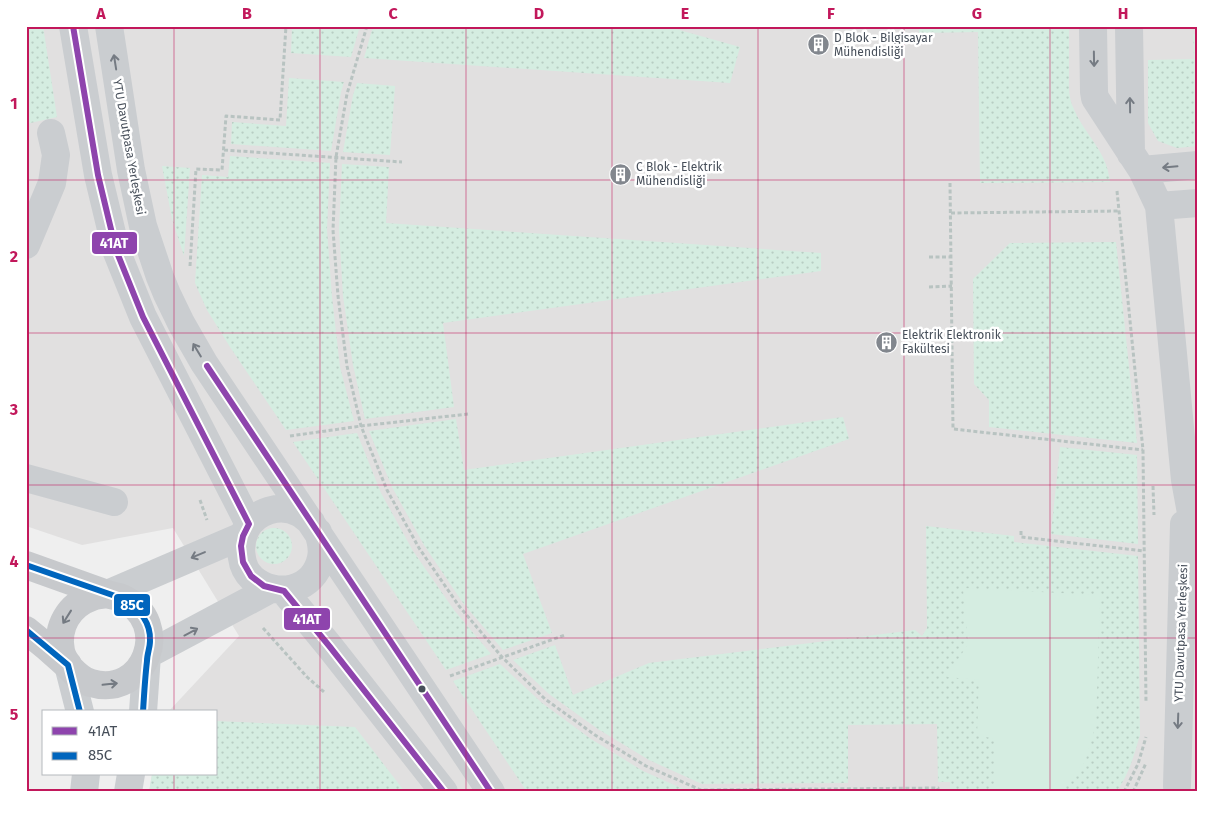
<svg xmlns="http://www.w3.org/2000/svg" width="1224" height="818" font-family="'Fira Sans',sans-serif">
  <style>
    .education { fill: #e1e0e0 }
    .grass { fill: url(#grass-dots) }
    .park { fill: #d5ede1 }
    .lines { fill: none; stroke-linecap: round; stroke-linejoin: round }
    .path { stroke: #b8c3c1; stroke-width: 3; stroke-dasharray: 4 2.5; stroke-linecap: butt }
    .minor { stroke: #cacdd0; stroke-width: 28 }
    .major { stroke: #c7c9cc; stroke-width: 28 }
    .bus-1-casing { stroke: #fff; stroke-width: 10 }
    .bus-2-casing { stroke: #fff; stroke-width: 10 }
    .bus-1 { stroke: #8e44ad; stroke-width: 6 }
    .bus-2 { stroke: #0065bd; stroke-width: 6 }
    .oneway { stroke: #757b83 }
    .oneway2 { stroke: #747a82 }
    .grid { fill: none; stroke: #c2185b; stroke-width: 1; stroke-opacity: 0.55 }
    .bus-dot { fill: #474f5a; stroke: #fff; stroke-width: 2 }
    .labels { text-anchor: middle; stroke-width: 5; stroke-linejoin: round; paint-order: stroke }
    .poi-label { font-size: 12px; fill: #474f5a; stroke: #fff; text-anchor: start }
    .street-label { font-size: 12px; fill: #474f5a; stroke: #fff }
    .line-badge { stroke: #fff; stroke-width: 2 }
    .badge-label { font-size: 14px; text-anchor: middle; font-weight: bold; fill: #fff }
    .neatline { fill: none; stroke: #c2185b; stroke-width: 2 }
    .grid-label { font-size: 16px; text-anchor: middle; font-weight: bold; fill: #c2185b }
  </style>
  <defs>
    <pattern id="grass-dots" width="8" height="8" patternUnits="userSpaceOnUse" patternTransform="scale(1.25)"><rect width="8" height="8" fill="#d5ede1"/><path d="M2 2h.1M6 6h.1" fill="none" stroke="#b8cdc3" stroke-width="1.8" stroke-linecap="round"/></pattern>
  </defs>
  <rect width="100%" height="100%" fill="#efefef"/>
  <!-- education -->
  <path class="education" d="M26,26H1198V792H149L152,774H216V712H168L239,636L173,528L82,545L26,526Z"/>
  <!-- grass -->
  <path class="grass" d="M26,26H43L57,117L26,124Z
    M292,26H360L351,57L291,53Z
    M374,26H665L740,47L730,83L364,58L371,33Z
    M919,26H1069C1069,42 1069,57 1069,73C1069,84 1068,96 1073,107C1084,135 1107,150 1110,182L980,183L978,32L919,33Z
    M1193,34H1198V146L1177,148L1158,141L1148,123V60L1194,59Z
    M289,78L344,82L341,92L331,151L231,144L232,122L286,126Z
    M357,83L395,86L390,155L343,152L353,95Z
    M230,156L330,163L327,229L332,297L340,367L354,421L286,430L230,347L207,310L195,283L202,175L228,177Z
    M342,164L389,167L386,223L821,253V271L443,323L454,407L365,419L353,365L343,296L339,229Z
    M162,166L190,168L184,256L172,219Z
    M1116,242L1137,443L989,427V400L974,384L973,279L1010,243Z
    M843,417L849,439L523,554L552,633L503,650L463,603L424,545L392,487L369,431L456,419L464,470Z
    M357,433L381,493L413,551L454,610L491,654L446,670L293,442Z
    M1060,447L1137,455L1138,544L1051,534Z
    M926,526L1014,536V542L1138,556L1140,735C1134,755 1129,775 1116,792H950V782H938L937,724L848,725V783L702,784L649,760L598,729L549,694L513,660L555,645L573,695L649,663L915,630L922,636L927,628Z
    M256 546a18 18 0 1 1 36 0a18 18 0 1 1-36 0Z
    M500,664L542,703L591,739L643,771L690,792H527L453,681Z
    M216,721L355,727L405,792H149L152,774H216Z"/>
  <!-- park -->
  <path class="park" d="M963,588L1100,595L1096,724L1085,762L1059,792H995V739L977,735L979,680L947,677L968,644Z"/>
  <g class="lines">
    <!-- path -->
    <path class="path" d="M367,26L347,94L336,157L333,230L338,296L347,366L361,426L387,490L419,548L459,606L502,657L545,699L595,735L646,766L701,790L938,788V792
      M224,150L402,162
      M950,183L953,429L1143,450
      M1117,191L1143,450L1146,703
      M951,213L1119,211
      M929,257H951
      M190,266L196,169L222,170L226,116L280,120L286,26
      M929,287L952,286
      M290,436L361,426L468,414
      M1153,486L1154,515
      M200,500L207,520
      M1021,531V537L1144,551
      M263,628L307,677L324,692
      M450,676L565,635
      M1124,792L1138,764L1146,737
      M1133,792L1146,763"/>
    <!-- minor -->
    <path class="minor" d="M73,26L98,175L116,250L143,317L249,524
      M109,26L131,170L143,226L160,277L167,294L181,323L204,363L491,792
      M1093,26L1094,92L1095,98L1142,170L1159,206L1185,480L1198,551
      M1129,26L1131,154
      M1142,170L1198,165
      M1159,206L1198,203
      M26,245L52,183L56,155L51,133
      M26,478L114,502
      M311,522C307,519 303,515 299,513C280,503 256,511 246,529C241,539 240,548 242,558C243,566 247,573 252,578C276,599 314,591 321,558C323,549 321,541 318,532
      M284,591L330,647L444,792
      M107,594L242,536
      M68,665L80,712
      M143,712L147,655L271,589
      M1177,786L1184,524
      M84,792L86,774
      M128,792L131,774"/>
    <!-- major -->
    <path class="major" d="M26,565L107,594C112,596 118,596 122,598C174,623 145,699 91,683C80,680 74,672 67,665C54,653 40,641 26,630
      M68,665C65,661 62,656 61,651C56,627 69,605 92,597C96,595 102,595 107,594"/>
    <defs>
      <path id="bus-1" d="M73,26L98,175L116,250L143,317L249,524L243,536L241,546L243,562L251,576L264,586L284,591L330,647L444,792
        M207,366L491,792"/>
      <path id="bus-2" d="M26,565L121,598C137,607 151,621 150,641C150,648 147,654 147,661C145,678 144,695 143,712
        M26,630L68,665L80,712"/>
    </defs>
    <!-- bus-1 casing -->
    <use href="#bus-1" class="bus-1-casing"/>
    <!-- bus-2 casing -->
    <use href="#bus-2" class="bus-2-casing"/>
    <!-- bus-1 -->
    <use href="#bus-1" class="bus-1"/>
    <!-- bus-2 -->
    <use href="#bus-2" class="bus-2"/>
  </g>
  <!-- one-way arrows -->
  <defs><path id="oneway-shaft" d="M-6 0H5M1.5-3L5.5 0L1.5 3" fill="none" stroke-width="1.6" stroke-linecap="round" stroke-linejoin="round" transform="scale(1.25)"/></defs>
  <g class="oneway">
    <use href="#oneway-shaft" transform="translate(1094 59) rotate(89)"/>
    <use href="#oneway-shaft" transform="translate(115 62) rotate(-99)"/>
    <use href="#oneway-shaft" transform="translate(1130 105) rotate(-91)"/>
    <use href="#oneway-shaft" transform="translate(1170 167) rotate(175)"/>
    <use href="#oneway-shaft" transform="translate(197 350) rotate(-121)"/>
    <use href="#oneway-shaft" transform="translate(198 555) rotate(157)"/>
    <use href="#oneway-shaft" transform="translate(191 632) rotate(-28)"/>
    <use href="#oneway-shaft" transform="translate(1178 721) rotate(92)"/>
  </g>
  <g class="oneway2">
    <use href="#oneway-shaft" transform="translate(67 617) rotate(122)"/>
    <use href="#oneway-shaft" transform="translate(110 684) rotate(-6)"/>
  </g>
  <!-- grid -->
  <path class="grid" d="M174,26V712M320,26V792M466,26V792M612,26V792M758,26V792M904,26V792M1050,26V792M26,180H1198M26,333H1198M26,485H1198M26,638H1198M174,774V792"/>
  <!-- icons -->
  <defs>
    <symbol id="building-disc" viewBox="-11 -11 22 22"><circle r="9.5" fill="#82878e" stroke="#fff"/><path d="M-4-6H4V6H1V3H-1V6H-4ZM-2.5-4.3h1.7v1.8h-1.7ZM.8-4.3h1.7v1.8H.8ZM-2.5-1h1.7V.8h-1.7ZM.8-1h1.7V.8H.8Z" fill="#fff"/></symbol>
  </defs>
  <g fill-rule="evenodd">
    <use href="#building-disc" x="806" y="32" width="25" height="25"/>
    <use href="#building-disc" x="608" y="162" width="25" height="25"/>
    <use href="#building-disc" x="874" y="330" width="25" height="25"/>
  </g>
  <!-- markers -->
  <circle class="bus-dot" cx="422" cy="689" r="4.5"/>
  <g class="labels">
    <!-- poi labels -->
    <g class="poi-label">
      <text x="834" y="42">D Blok - Bilgisayar<tspan x="834" dy="14">Mühendisliği</tspan></text>
      <text x="636" y="171">C Blok - Elektrik<tspan x="636" dy="14">Mühendisliği</tspan></text>
      <text x="902" y="339">Elektrik Elektronik<tspan x="902" dy="14">Fakültesi</tspan></text>
    </g>
    <!-- street labels -->
    <g class="street-label">
      <text transform="translate(129 147) rotate(80)" y="4">YTU Davutpasa Yerleşkesi</text>
      <text transform="translate(1181 633) rotate(-88)" y="4">YTU Davutpasa Yerleşkesi</text>
    </g>
  </g>
  <g class="line-badge">
    <rect x="91" y="231" width="47" height="24" rx="5" fill="#8e44ad"/>
    <rect x="113" y="593" width="38" height="24" rx="5" fill="#0065bd"/>
    <rect x="283" y="607" width="48" height="24" rx="5" fill="#8e44ad"/>
  </g>
  <g class="badge-label">
    <text x="114" y="248">41AT</text>
    <text x="132" y="610">85C</text>
    <text x="307" y="624">41AT</text>
  </g>
  <!-- border -->
  <rect width="1224" height="818" fill="none" stroke="#ffffff" stroke-width="55"/>
  <!-- legend -->
  <rect x="42" y="710" width="175" height="65" fill="#ffffff" stroke="#b5b9bd"/>
  <rect x="52" y="727" width="25" height="8" fill="#8e44ad" stroke="#b5b9bd"/>
  <text x="88" y="736" font-size="15" fill="#474f5a">41AT</text>
  <rect x="52" y="752" width="25" height="8" fill="#0065bd" stroke="#b5b9bd"/>
  <text x="88" y="760" font-size="15" fill="#474f5a">85C</text>
  <rect x="28" y="28" width="1168" height="762" class="neatline"/>
  <g class="grid-label">
    <text x="101" y="19">A</text>
    <text x="247" y="19">B</text>
    <text x="393" y="19">C</text>
    <text x="539" y="19">D</text>
    <text x="685" y="19">E</text>
    <text x="831" y="19">F</text>
    <text x="977" y="19">G</text>
    <text x="1123" y="19">H</text>
    <text x="14" y="109">1</text>
    <text x="14" y="262">2</text>
    <text x="14" y="415">3</text>
    <text x="14" y="567">4</text>
    <text x="14" y="720">5</text>
  </g>
</svg>
